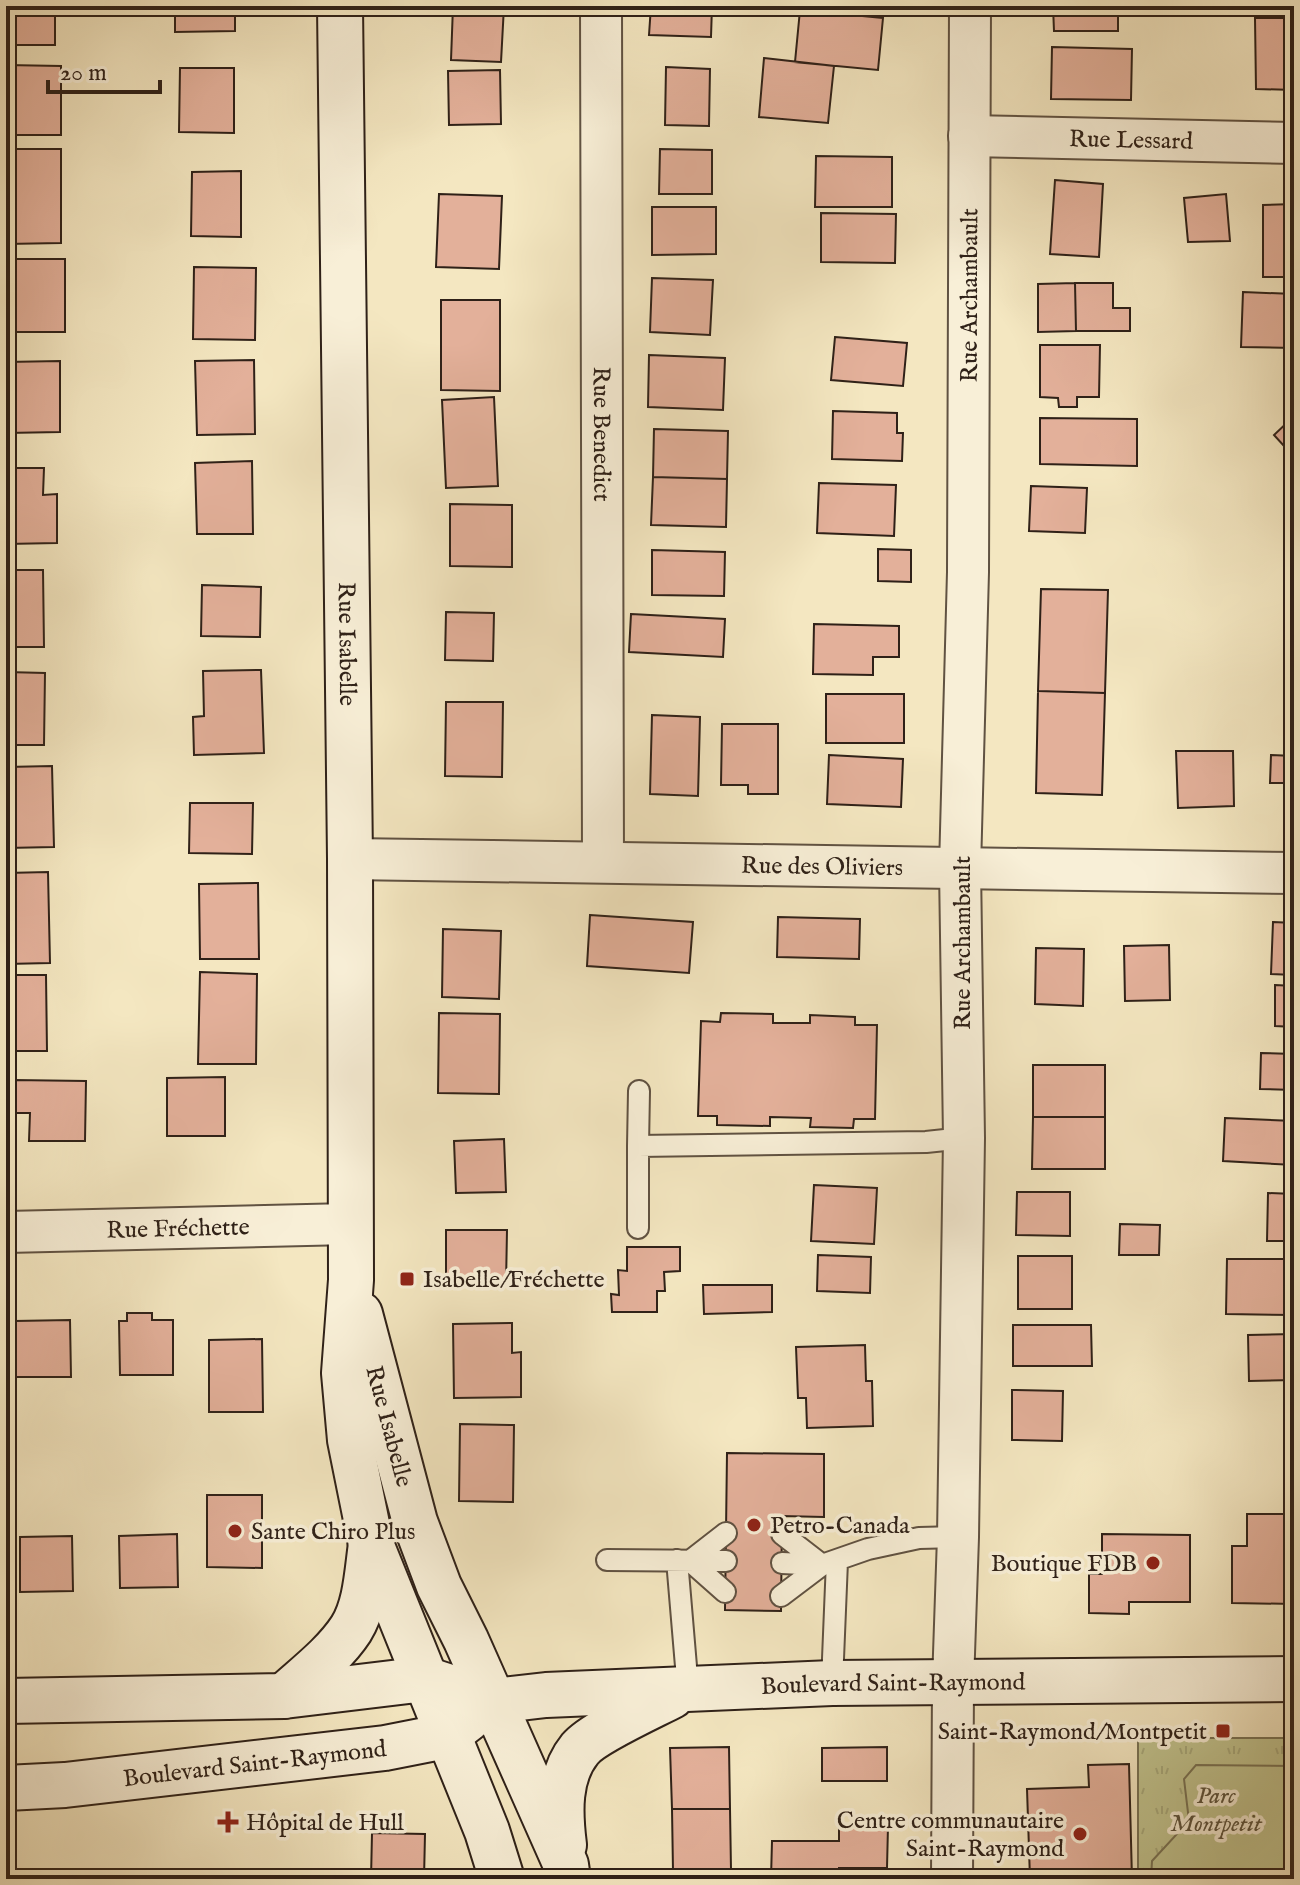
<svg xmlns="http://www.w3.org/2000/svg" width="1300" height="1885" font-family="'IM FELL English',serif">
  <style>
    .park { fill: url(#park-tufts); stroke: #787254; stroke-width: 2 }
    .garden { fill: #c1c48f; stroke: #787254; stroke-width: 2 }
    .building { fill: #e3b09a; stroke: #2f2118; stroke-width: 2 }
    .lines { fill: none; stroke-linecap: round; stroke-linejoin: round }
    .lane-casing { stroke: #605242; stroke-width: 24 }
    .street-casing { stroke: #605242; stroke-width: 44 }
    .secondary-casing { stroke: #2f2118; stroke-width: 48 }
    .lane { stroke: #f8efd7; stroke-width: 20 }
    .street { stroke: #f8efd7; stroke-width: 40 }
    .secondary { stroke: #f8efd7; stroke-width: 44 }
    .poi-dot { fill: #8f2418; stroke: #f8efd7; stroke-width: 3 }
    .labels { text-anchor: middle; stroke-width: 7; stroke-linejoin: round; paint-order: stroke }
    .street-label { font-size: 24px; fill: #2f2118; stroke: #f8efd7 }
    .poi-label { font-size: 24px; fill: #2f2118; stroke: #f8efd7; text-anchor: start }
    .park-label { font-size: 24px; font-style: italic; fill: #5b523c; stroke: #f8efd7 }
  </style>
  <defs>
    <pattern id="park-tufts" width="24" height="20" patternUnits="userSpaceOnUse" patternTransform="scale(2)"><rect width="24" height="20" fill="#c1c48f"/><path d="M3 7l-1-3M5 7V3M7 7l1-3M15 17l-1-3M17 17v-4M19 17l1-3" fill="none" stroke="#a6a87b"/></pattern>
  </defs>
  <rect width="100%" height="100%" fill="#f4e7c1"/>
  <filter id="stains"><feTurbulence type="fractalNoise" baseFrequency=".0025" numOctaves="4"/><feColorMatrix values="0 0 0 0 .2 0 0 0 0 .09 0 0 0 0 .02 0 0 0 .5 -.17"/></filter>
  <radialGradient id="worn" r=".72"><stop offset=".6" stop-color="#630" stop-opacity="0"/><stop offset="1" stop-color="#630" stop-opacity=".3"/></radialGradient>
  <!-- park -->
  <path class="park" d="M1138,1738H1294V1879H1138Z"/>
  <!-- garden -->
  <path class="garden" d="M1196,1765L1294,1766V1879H1151L1152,1861L1189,1821L1184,1779Z"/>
  <!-- building -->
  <path class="building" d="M6,6H55V45H6Z
    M175,6H235V31L175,32Z
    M453,6H504L501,62L451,60Z
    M651,6H712L711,37L649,35Z
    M1053,6H1118V31H1054Z
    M800,10L883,18L878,70L795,62Z
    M1255,18H1294V90L1256,89Z
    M1052,47L1132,49L1131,100L1051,99Z
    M764,58L834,66L828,123L759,117Z
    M6,65L61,66V135H6Z
    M666,67L710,69L709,126L665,125Z
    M180,68H234V133L179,132Z
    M500,70L501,124L449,125L448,71Z
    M6,149H61V243L6,244Z
    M660,149L712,150V194H659Z
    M816,156L892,157V207H815Z
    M241,171V237L191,236L192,172Z
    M1055,180L1103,184L1099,257L1050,254Z
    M439,194L502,196L499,269L436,267Z
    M1226,194L1230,241L1188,242L1184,198Z
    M1294,204V277H1263V205Z
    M652,207H716V254L652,255Z
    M821,213L896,214L895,263L821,262Z
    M6,259H65V332H6Z
    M194,267L256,268L255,340L193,339Z
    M652,278L713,280L710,335L650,332Z
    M1075,283H1113V308H1130V331H1076Z
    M1075,283L1076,331L1038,332V284Z
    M1243,292L1294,294V348L1241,347Z
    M441,300H500V391L441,390Z
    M835,337L907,343L903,386L831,380Z
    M1040,345H1100L1099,397H1077V407H1059L1058,398L1040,397Z
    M649,355L725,358L723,410L648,407Z
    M254,360L255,434L197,435L195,361Z
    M60,361V432L6,433V362Z
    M494,397L498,486L446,488L442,400Z
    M833,411L897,413V433H903L902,461L832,459Z
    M1294,416V457L1274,435Z
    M1040,418L1137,419V466L1040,464Z
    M654,429L728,431L727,479L653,477Z
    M252,461L253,534H197L195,463Z
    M6,468H44L43,495L57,494V543L6,544Z
    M653,477L727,479L726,527L651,525Z
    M819,483L896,485L894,536L817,533Z
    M1031,486L1087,488L1085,533L1029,531Z
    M450,504L512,505V567L450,566Z
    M878,549L911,550V582L878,581Z
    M652,550L725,552L724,596L652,595Z
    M6,570H43L44,647H6Z
    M202,585L261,587L260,637L201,636Z
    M1041,589L1108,590L1105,693L1038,691Z
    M446,612L494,613L493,661L445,660Z
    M631,614L725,619L723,657L629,652Z
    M814,624L899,626V657H873V675L813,674Z
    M261,670L264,753L194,755L193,717L204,716L203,671Z
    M6,672L45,673L44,745H6Z
    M1038,691L1105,693L1102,795L1036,793Z
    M826,694H904V743H826Z
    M446,702H503L502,777L445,776Z
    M652,715L700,717L698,796L650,794Z
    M722,724H778V794H748V785H721Z
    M1176,751H1233L1234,806L1178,808Z
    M829,755L903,759L901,807L827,804Z
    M1271,755L1294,756V807L1285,806L1286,783H1270Z
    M52,766L54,847L6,848V767Z
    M190,803H253L252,854L189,853Z
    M48,872L50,963L6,964V873Z
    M258,883L259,959H200L199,884Z
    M590,915L693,922L689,973L587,966Z
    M778,917L860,919L859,959L777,957Z
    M1273,922L1294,923V975L1271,974Z
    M443,929L501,931L499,999L442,997Z
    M1169,945L1170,1000L1125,1001L1124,946Z
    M1036,948L1084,949L1083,1006L1035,1004Z
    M200,972L257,974L256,1064H198Z
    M6,975H46L47,1051H6Z
    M1275,985L1294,986V1027L1275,1026Z
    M439,1013L500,1014L499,1094L438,1093Z
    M721,1013L773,1014V1023H810V1015L855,1017V1025H877L875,1119H854L853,1128L810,1127L811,1118L770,1117V1126L717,1125V1116H698L701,1021L720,1022Z
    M1261,1053L1294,1054V1090L1260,1089Z
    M1033,1065H1105V1117H1033Z
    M225,1077V1136H167V1078Z
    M13,1080L86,1081L85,1141H29L30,1113H13Z
    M1033,1117H1105V1169H1032Z
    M1225,1118L1294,1121V1165L1223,1161Z
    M504,1139L506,1192L456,1193L454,1141Z
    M814,1185L877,1188L874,1244L811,1241Z
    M1017,1192H1070V1236L1016,1235Z
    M1268,1193L1294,1194V1241H1267Z
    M1120,1224L1160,1225L1159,1255H1119Z
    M446,1230H507L506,1284H446Z
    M627,1247H680V1271L664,1272L665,1291H657V1312H612L611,1294L619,1295L618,1270L627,1271Z
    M818,1255L871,1257L870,1293L817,1291Z
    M1018,1256H1072V1309H1018Z
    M1227,1259H1294V1315L1226,1314Z
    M703,1285H772V1312L704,1314Z
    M127,1313H152V1320H173V1375H120L119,1321H127Z
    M70,1320L71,1377H16L15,1321Z
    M512,1323V1353L521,1352V1397L454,1398L453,1324Z
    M1013,1325H1091L1092,1366H1013Z
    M1294,1334V1380L1249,1381L1248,1335Z
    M262,1339L263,1412H209V1340Z
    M865,1345L866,1381H872L873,1426L807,1428L806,1398H798L796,1347Z
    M1012,1390L1063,1391L1062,1441L1012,1440Z
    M460,1424L514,1425L513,1502L459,1501Z
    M727,1453L824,1454V1517L782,1516L781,1611L725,1610Z
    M1286,1485H1294V1604L1232,1603V1546H1247V1514H1285Z
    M207,1495H262V1568L207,1567Z
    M177,1534L178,1587L120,1588L119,1536Z
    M1102,1534L1190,1535V1602H1129V1614L1089,1613V1574H1102Z
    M72,1536L73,1591L20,1592V1537Z
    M729,1747L730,1809H672L670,1748Z
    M887,1747V1781H822V1748Z
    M1129,1764L1132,1879H1030L1027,1789L1089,1787L1088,1765Z
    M672,1809H730L731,1870L673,1871Z
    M839,1826H888L887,1868H839V1879H771L772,1841H839Z
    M372,1833L425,1834L424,1879H371Z"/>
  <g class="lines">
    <defs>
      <path id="lane" d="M638,1146L639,1091
        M638,1228V1146L926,1142L964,1138
        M607,1560L726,1561
        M677,1560L688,1690
        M782,1563L822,1565L868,1549L919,1538L958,1537
        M725,1592L690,1561L726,1533
        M781,1596L822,1565L782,1534
        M832,1683L837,1561"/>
      <g id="street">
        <path id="s1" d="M601,6L603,862"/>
        <path id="s2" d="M969,136L1294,143"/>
        <path id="s3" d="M350,859L1294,873"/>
        <path id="s4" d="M6,1232L349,1224"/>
        <path id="s5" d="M952,1879L953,1683L958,1537L964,1138L960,868L968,572L970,6"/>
      </g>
      <g id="secondary">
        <path id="s6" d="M340,6L350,859L351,1280L344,1373L350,1440L371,1544L487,1831L502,1879"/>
        <path id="s7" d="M360,1314L415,1522L439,1586L466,1640L566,1865L568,1879"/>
        <path d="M284,1696C306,1676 334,1655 351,1629C366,1605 367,1572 371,1544"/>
        <path id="s8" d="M6,1701L284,1696L425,1679L493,1701L546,1695L832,1683L1294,1679"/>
        <path id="s9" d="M6,1788L65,1785L385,1748L446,1736L468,1719"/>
        <path d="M564,1845C560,1813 558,1776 580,1749C593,1733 651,1707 672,1696"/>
      </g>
    </defs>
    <!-- lane casing -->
    <use href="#lane" class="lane-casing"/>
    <!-- street casing -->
    <use href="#street" class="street-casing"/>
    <!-- secondary casing -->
    <use href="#secondary" class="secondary-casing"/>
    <!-- lane -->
    <use href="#lane" class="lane"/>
    <!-- street -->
    <use href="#street" class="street"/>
    <!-- secondary -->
    <use href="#secondary" class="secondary"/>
  </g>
  <!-- markers -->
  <g class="poi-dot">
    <rect x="399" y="1271" width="16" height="16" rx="4"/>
    <circle cx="754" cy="1525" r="8"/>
    <circle cx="235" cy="1531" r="8"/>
    <circle cx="1153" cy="1563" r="8"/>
    <rect x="1215" y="1723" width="16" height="16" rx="4"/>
    <path d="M224 1810h8v8h8v8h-8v8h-8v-8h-8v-8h8z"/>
    <circle cx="1080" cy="1834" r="8"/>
  </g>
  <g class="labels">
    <!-- street labels -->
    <g class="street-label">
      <text dy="8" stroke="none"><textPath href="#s2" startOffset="162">Rue Lessard</textPath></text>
      <text dy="8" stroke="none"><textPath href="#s5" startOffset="1584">Rue Archambault</textPath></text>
      <text dy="8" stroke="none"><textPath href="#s1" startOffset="428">Rue Benedict</textPath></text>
      <text dy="8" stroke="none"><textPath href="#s6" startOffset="638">Rue Isabelle</textPath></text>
      <text dy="8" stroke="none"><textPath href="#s3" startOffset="472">Rue des Oliviers</textPath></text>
      <text transform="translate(962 943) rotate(-90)" y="8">Rue Archambault</text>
      <text dy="8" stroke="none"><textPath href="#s4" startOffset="172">Rue Fréchette</textPath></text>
      <text dy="8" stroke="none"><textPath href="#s7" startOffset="116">Rue Isabelle</textPath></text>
      <text dy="8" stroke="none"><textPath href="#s8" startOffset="892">Boulevard Saint-Raymond</textPath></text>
      <text dy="8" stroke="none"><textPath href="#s9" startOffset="250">Boulevard Saint-Raymond</textPath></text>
    </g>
    <!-- poi labels -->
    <g class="poi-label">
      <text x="423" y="1287">Isabelle/Fréchette</text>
      <text x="770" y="1533">Petro-Canada</text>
      <text x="251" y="1539">Sante Chiro Plus</text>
      <text x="1137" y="1571" text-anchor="end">Boutique FDB</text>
      <text x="1207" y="1739" text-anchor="end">Saint-Raymond/Montpetit</text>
      <text x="1064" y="1828" text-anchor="end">Centre communautaire<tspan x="1064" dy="28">Saint-Raymond</tspan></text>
      <text x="246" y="1830">Hôpital de Hull</text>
    </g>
    <!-- park labels -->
    <g class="park-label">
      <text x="1216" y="1803">Parc<tspan x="1216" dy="28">Montpetit</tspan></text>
    </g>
  </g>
  <!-- margin -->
  <rect width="1300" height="1885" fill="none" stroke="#f4e7c1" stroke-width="32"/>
  <rect x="8" y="8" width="1284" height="1869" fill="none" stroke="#2f2118" stroke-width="4"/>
  <rect x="16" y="16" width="1268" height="1853" fill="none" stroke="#2f2118" stroke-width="2"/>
  <!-- scale -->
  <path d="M48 80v12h112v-12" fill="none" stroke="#2f2118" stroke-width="4"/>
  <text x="60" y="80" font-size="24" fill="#2f2118" stroke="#f8efd7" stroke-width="6" paint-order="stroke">20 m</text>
  <rect width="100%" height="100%" filter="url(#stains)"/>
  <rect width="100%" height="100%" fill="url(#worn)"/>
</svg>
